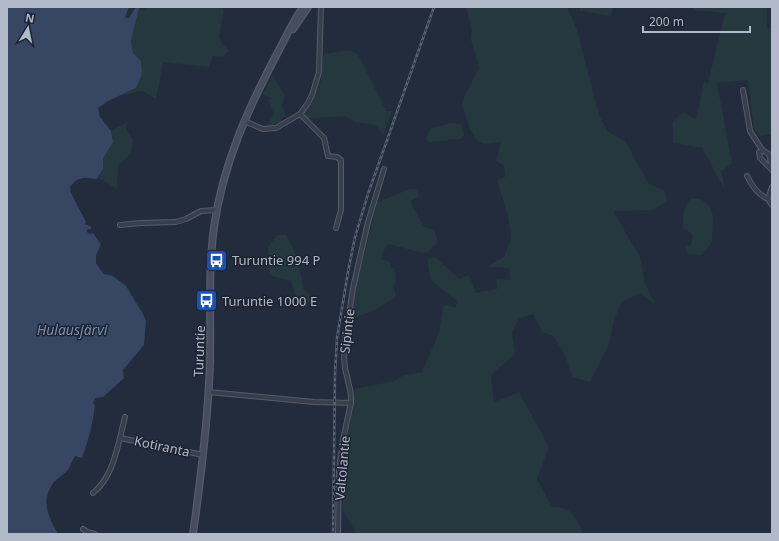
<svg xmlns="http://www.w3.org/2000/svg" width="779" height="541" font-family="'Noto Sans',sans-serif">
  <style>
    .green { fill: #25383d }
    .water { fill: #364663 }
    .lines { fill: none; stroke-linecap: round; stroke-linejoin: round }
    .street-casing { stroke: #555c6a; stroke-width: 6 }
    .secondary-casing { stroke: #555c6a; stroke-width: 8 }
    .street { stroke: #373e4c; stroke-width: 4 }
    .secondary { stroke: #454d5f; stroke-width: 5.5 }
    .rail-casing { stroke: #596273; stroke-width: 2.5 }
    .rail { stroke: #1c2331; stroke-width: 1; stroke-dasharray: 3; stroke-linecap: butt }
    .labels { text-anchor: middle; stroke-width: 3; stroke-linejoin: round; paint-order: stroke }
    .poi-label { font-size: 13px; fill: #b2b9c8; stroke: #1c2331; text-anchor: start }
    .street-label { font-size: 13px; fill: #b2b9c8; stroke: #1c2331 }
    .water-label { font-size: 14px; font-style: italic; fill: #7a8db0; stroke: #1c2331 }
  </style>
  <rect width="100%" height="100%" fill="#232c3c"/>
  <!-- green -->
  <path class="green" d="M148,7H221L224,10L219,36L222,44L229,50L222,57L213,56L209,67L163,62L156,99L142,91L119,96L136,88L141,61L133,53L131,41L139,8L144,11Z
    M466,7H567L577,30L599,115L608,132L625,141L649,184L664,190L667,201L654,210L613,211L640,257L645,283L655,304L640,293L622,302L614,320L609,344L590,382L572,377L565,354L553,336L542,332L533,314L519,318L512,332L515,354L491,375L494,402L519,392L549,447L537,479L552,507C573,507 576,517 583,534H357L342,510L345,452L352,415L355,389L394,381L402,376L422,372L439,333L443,305L456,307L457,301L431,280L427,259L435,257L459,279L469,275L476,293L497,289L496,279L510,280L509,268L487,267L504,257L511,238L508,216L497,180L505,177L504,166L496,161L501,142L484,144L477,140L470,129L462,105L465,94L479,69L478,63L471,40L472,29Z
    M580,7H613L611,16L580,11Z
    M694,7H767V28L772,29V134L760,136L754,129L748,80L717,83L732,163L721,171L725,190L702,148L673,143V122L683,112L696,119L704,82L708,83L725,13L694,10Z
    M350,50L358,55L386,111H392L383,136L376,125L355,122L345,116L305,119L300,116L313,102L321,80L324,54Z
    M274,73V78L285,95L282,106L286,115L281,119L282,122L265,128L274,114L268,100L271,98L263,94Z
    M127,122L126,129L133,140L131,154L118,165L117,189L99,178L103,169V159L113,142L111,131Z
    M452,123L460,124L463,130L464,135L460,139L428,142L426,139L429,131L431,128Z
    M410,189H416L419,194L417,198L410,201L424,227L434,230L438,242L427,253L420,252L388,244L384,250L381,259L390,262L391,268H394L396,275L394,287L396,297L375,310L351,319L356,288L377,202Z
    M692,198L702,200L710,206L713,216L712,242L702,255L687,254L685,246L691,245L693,235L683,228C683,217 682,206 692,198Z
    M277,235H286L297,256L304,290L320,301L298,304L291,281L269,275L268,247Z"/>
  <!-- water -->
  <path class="water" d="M7,7H129L125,17L127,18H129L136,7L139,8L131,41L133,53L141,61L142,74L136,88L108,101L98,108L100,117L111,131L113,142L103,159V169L97,179C84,178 79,175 70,187L71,193L86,222L85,224L91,227V229L87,230V232L89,234L93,233L101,244L96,255V263L100,269L104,274L113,276L126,286L143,314L146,321L144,345L123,370L124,378L103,397L95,398L93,403L95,405C93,423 88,442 82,458L75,456C72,460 71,465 68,470C64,474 58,478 54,482C40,501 48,516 58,534H7Z"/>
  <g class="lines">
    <defs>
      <path id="street" d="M743,90L750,131L763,151
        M300,114L324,138L328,156L337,157L341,160V210L336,228
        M244,121L263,129L276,128L300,114L308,103L312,95L319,72L321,7
        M772,167L769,154L764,151L759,152L760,158L772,170
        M747,176C752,186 758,195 768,199
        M772,187L768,199L772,205
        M120,225L141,223L176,222L186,219L201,211L217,210
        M208,392L314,402L351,403V394L345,368L344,358L345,341L353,288L368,222L384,169
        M120,438L125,417
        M93,493C110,479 115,458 120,438L203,455
        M83,529L87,532L95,534
        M338,534L339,469L343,440L351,403"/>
      <path id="secondary" d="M293,29L308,7
        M193,534C201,477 208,420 210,363C211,318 208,272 214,227C223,164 248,108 278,52C286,37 293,21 303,7"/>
    </defs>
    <!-- street casing -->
    <use href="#street" class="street-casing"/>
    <!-- secondary casing -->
    <use href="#secondary" class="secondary-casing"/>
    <!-- street -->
    <use href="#street" class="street"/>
    <!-- secondary -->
    <use href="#secondary" class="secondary"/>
    <defs>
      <path id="rail" d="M333,534L335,374L337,338L348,272L355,237L368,194L434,7"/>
    </defs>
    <!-- rail casing -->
    <use href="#rail" class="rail-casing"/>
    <!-- rail -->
    <use href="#rail" class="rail"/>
  </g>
  <!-- icons -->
  <defs>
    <symbol id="bus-square" viewBox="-11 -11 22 22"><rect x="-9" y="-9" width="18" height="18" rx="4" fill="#1a4fb4" stroke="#1c2331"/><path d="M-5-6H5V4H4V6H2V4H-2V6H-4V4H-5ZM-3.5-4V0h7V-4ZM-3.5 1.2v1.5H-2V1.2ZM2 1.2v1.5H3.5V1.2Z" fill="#fff"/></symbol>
  </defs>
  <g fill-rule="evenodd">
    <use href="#bus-square" x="204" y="248" width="25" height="25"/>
    <use href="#bus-square" x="194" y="288" width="25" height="25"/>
  </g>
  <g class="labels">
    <!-- poi labels -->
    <g class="poi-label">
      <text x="232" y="265">Turuntie 994 P</text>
      <text x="222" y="306">Turuntie 1000 E</text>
    </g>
    <!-- street labels -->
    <g class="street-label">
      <text transform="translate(347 331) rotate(-83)" y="5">Sipintie</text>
      <text transform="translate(199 351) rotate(-88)" y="5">Turuntie</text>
      <text transform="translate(162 446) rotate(12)" y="5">Kotiranta</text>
      <text transform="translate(342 468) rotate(-85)" y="5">Valtolantie</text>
    </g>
    <!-- water labels -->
    <g class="water-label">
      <text x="72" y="335">Hulausjärvi</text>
    </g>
  </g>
  <!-- border -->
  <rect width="779" height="541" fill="none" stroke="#b2b9c8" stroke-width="16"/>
  <!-- north arrow -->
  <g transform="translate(28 28) rotate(10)" stroke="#1c2331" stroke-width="3" paint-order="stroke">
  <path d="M0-3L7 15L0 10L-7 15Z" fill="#b2b9c8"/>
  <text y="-6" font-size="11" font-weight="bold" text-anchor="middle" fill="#b2b9c8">N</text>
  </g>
  <!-- scale -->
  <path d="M643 26v6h107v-6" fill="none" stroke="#b2b9c8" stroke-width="2"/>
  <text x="649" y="26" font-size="12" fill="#b2b9c8" stroke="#1c2331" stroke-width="3" paint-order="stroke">200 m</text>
</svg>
